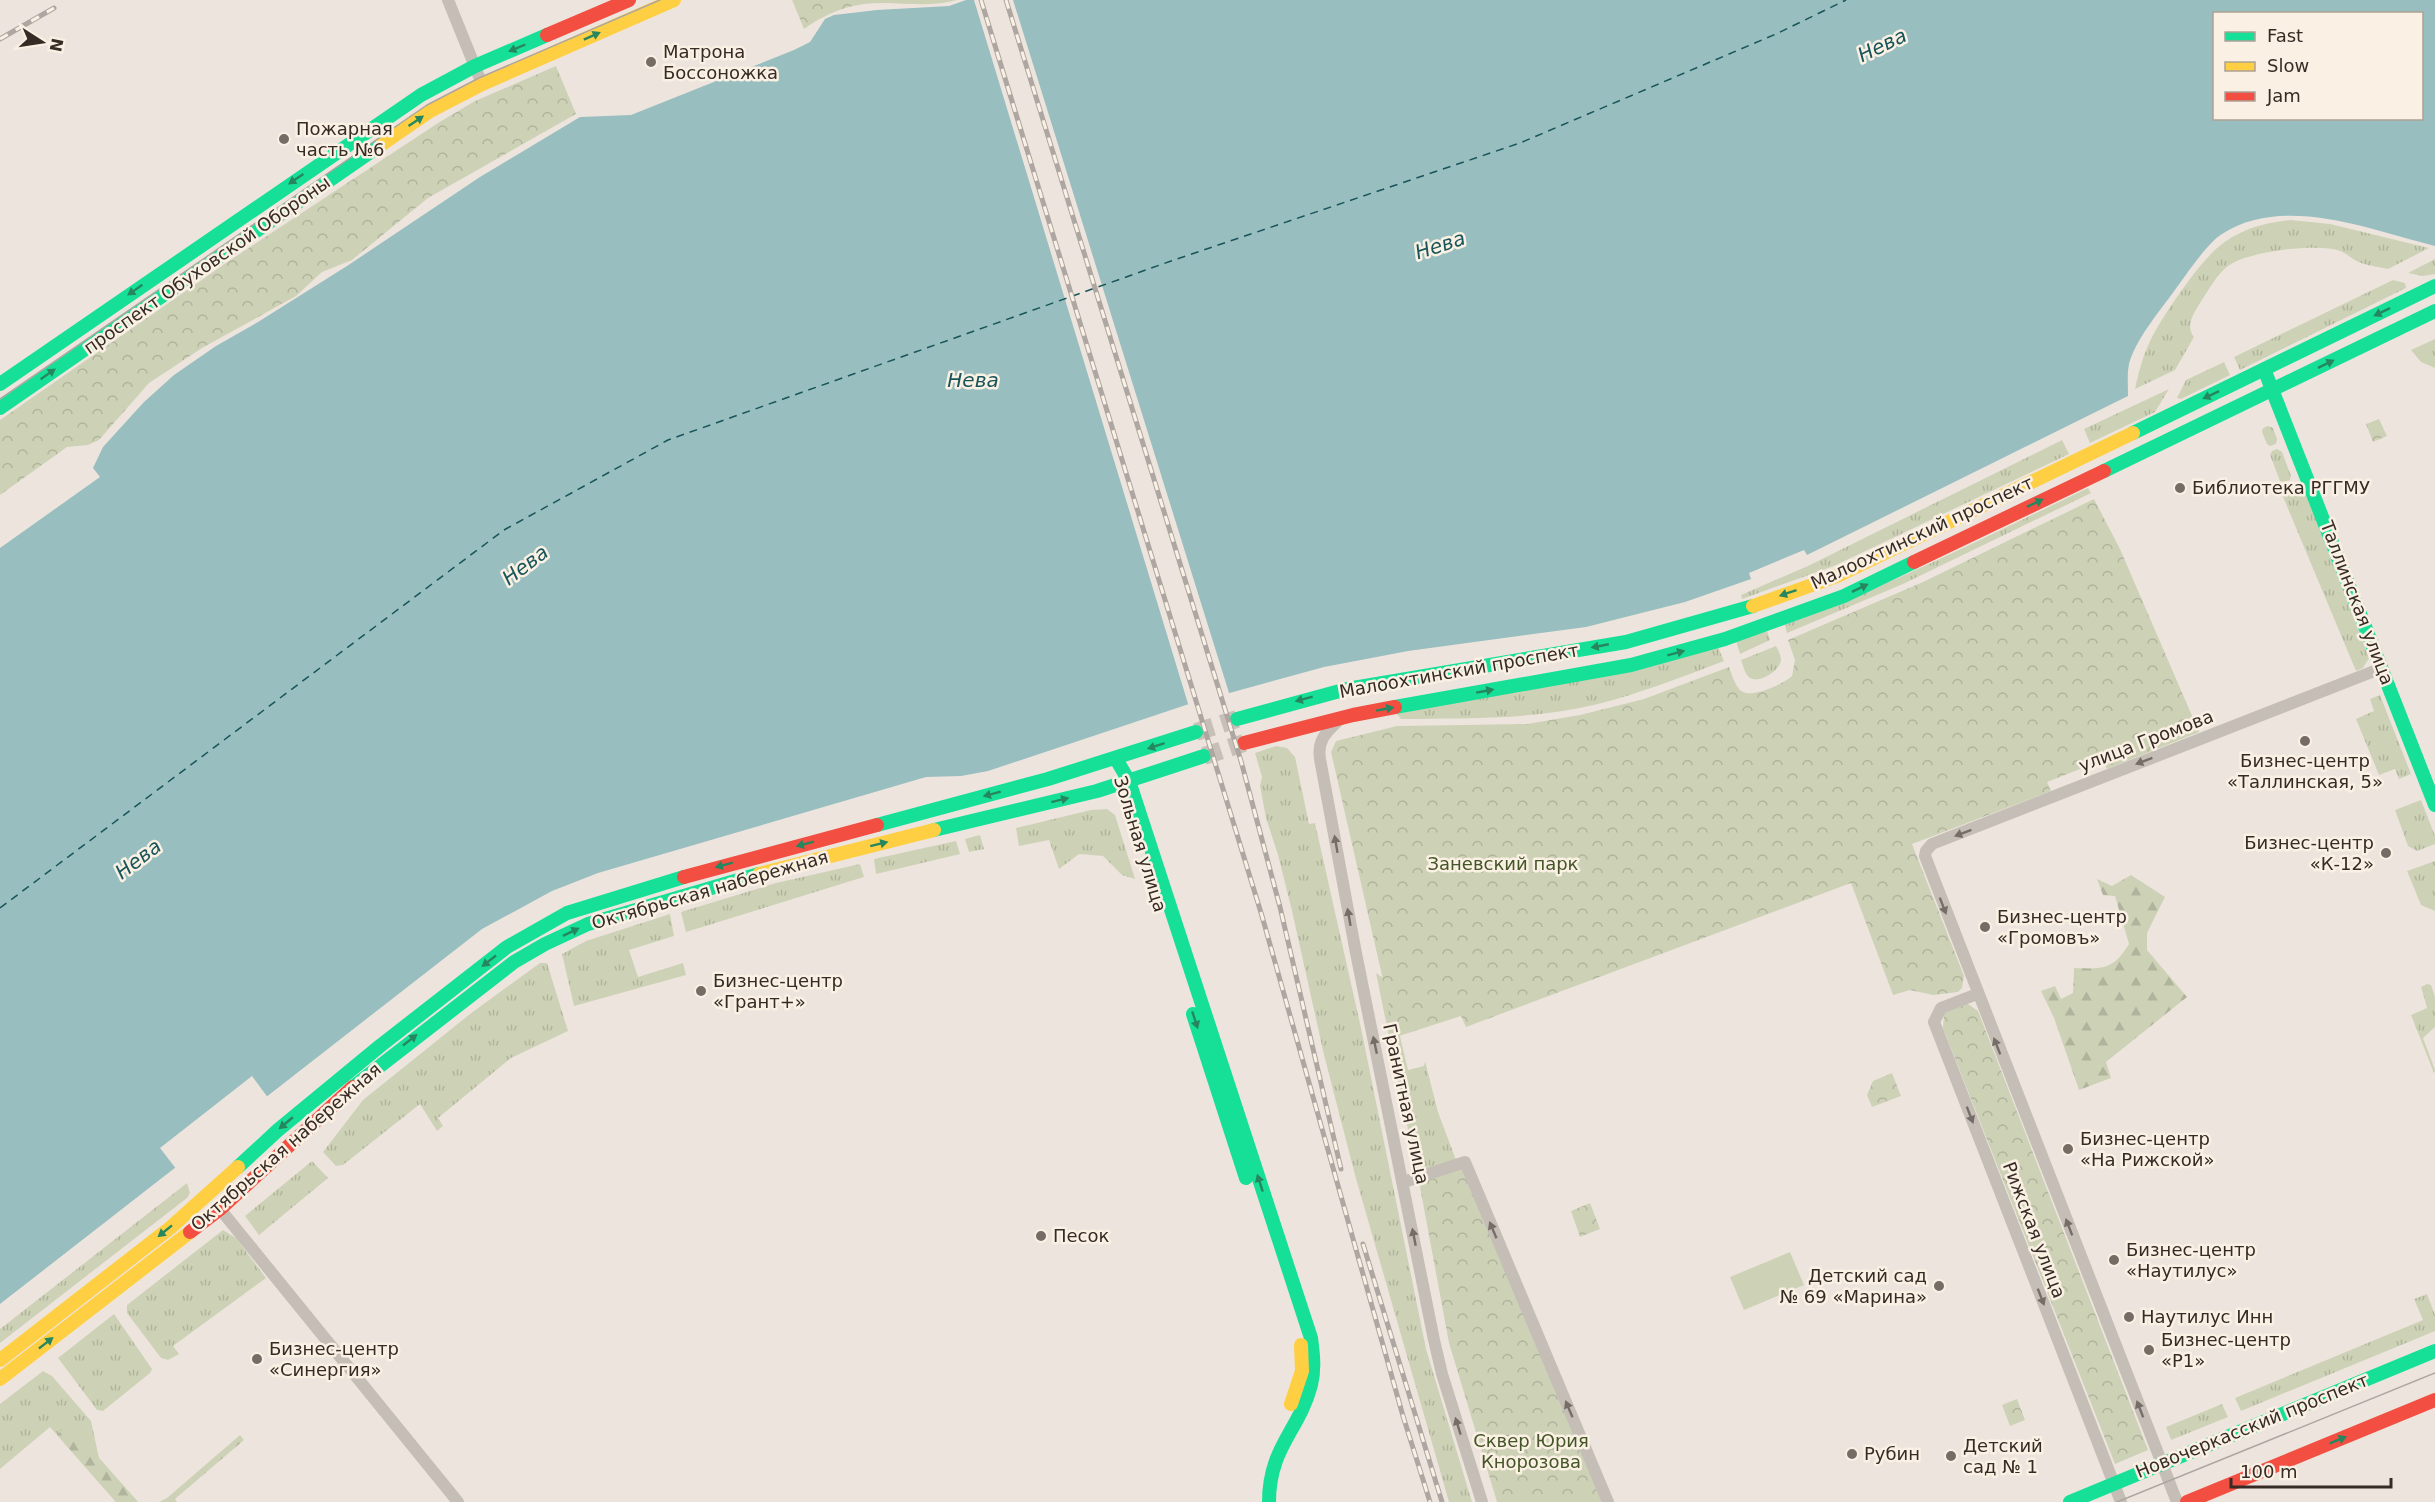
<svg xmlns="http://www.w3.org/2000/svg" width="2435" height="1502" font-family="'DejaVu Sans',sans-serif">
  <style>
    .grass { fill: url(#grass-tufts) }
    .forest { fill: url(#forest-firs) }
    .park { fill: url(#park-crowns) }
    .pitch { fill: #cdd2b6 }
    .water { fill: #98bebf; fill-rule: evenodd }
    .pier { fill: #ede5dd }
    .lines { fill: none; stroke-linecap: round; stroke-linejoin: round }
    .ferry { stroke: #18555a; stroke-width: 1.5; stroke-dasharray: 8 6; stroke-linecap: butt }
    .primary-tunnel { stroke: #c8c0b8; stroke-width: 18; stroke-dasharray: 18 9; stroke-linecap: butt }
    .street { stroke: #c5beb7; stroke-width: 12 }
    .fast { stroke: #16e098; stroke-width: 14 }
    .slow { stroke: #ffcf43; stroke-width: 14 }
    .jam { stroke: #f24e42; stroke-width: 14 }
    .tram { stroke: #ada6a1; stroke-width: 1.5 }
    .rail-casing { stroke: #ada6a1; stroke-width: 5 }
    .rail { stroke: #faf0e3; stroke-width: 3; stroke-dasharray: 9; stroke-linecap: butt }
    .oneway { fill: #26865e }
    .oneway2 { fill: #766d67 }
    .poi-dot { fill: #766c65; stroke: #faf0e3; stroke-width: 2 }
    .labels { text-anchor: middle; stroke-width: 5; stroke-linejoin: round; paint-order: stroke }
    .poi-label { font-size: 18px; fill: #362b25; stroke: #faf0e3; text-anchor: start }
    .street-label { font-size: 18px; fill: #362b25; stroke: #faf0e3 }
    .park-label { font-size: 18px; fill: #445627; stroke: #faf0e3 }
    .water-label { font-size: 20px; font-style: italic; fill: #18555a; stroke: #faf0e3 }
  </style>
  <defs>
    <pattern id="grass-tufts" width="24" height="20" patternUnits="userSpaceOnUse" patternTransform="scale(1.5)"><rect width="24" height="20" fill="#cdd2b6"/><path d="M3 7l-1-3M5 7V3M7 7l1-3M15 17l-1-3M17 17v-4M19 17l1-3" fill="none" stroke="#b1b49c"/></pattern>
    <pattern id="forest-firs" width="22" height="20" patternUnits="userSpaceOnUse" patternTransform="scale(1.5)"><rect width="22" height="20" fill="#cdd2b6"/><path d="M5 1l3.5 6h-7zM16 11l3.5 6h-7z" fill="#b1b49c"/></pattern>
    <pattern id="park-crowns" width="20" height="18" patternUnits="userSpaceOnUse" patternTransform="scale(1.5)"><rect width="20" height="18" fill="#cdd2b6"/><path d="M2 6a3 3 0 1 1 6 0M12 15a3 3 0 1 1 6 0" fill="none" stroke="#b1b49c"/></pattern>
  </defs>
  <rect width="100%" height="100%" fill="#ede5dd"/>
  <!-- grass -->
  <path class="grass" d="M2291,220L2330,224L2429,248L2388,269C2380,267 2370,266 2361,263C2352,260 2346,252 2337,250C2312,244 2249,251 2228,266C2217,274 2208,291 2200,303C2194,313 2185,326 2194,337L2175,370L2135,389C2144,347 2153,332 2177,297C2211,249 2229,227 2291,220Z
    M2435,259V274L2423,276L2408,273Z
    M2393,280L2405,283L2406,288L2240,370L2234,357Z
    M2435,339V368L2421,362L2411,350Z
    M2224,362L2230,375L2181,399L2177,398L2186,380Z
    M2169,389L2155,412L2090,443L2084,429Z
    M2268,426L2273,428L2277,439L2276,444L2270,446L2267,444L2262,432L2263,428Z
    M2062,440L2069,454L1834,566L1742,599L1741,595L1810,565Z
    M2277,449L2282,452L2291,476L2290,480L2284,482L2280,481L2270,455L2272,451Z
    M2303,484L2369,658L2363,668L2356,671L2281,492Z
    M2088,488L2091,493L1903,584L1787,633L1785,625C1889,586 1988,536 2088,488Z
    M1767,631L1770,640L1740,654L1736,641Z
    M1776,646C1778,650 1781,655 1781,660C1780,670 1760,684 1750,678C1745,675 1743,665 1741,660Z
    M1718,647L1724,661C1682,677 1641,693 1598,704C1534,720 1466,718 1401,719L1397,714Z
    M2380,695L2411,774L2399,779L2395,769L2379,775L2356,719L2374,711L2370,699Z
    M1276,746L1287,748L1295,757L1309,824L1315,823L1361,1028L1426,1349L1472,1502H1449L1355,1175L1324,1055L1292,911L1278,855L1266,818L1260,786L1262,777L1255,753Z
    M2421,800L2435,836V844L2417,851L2408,846L2395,810Z
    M1107,809L1115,815L1135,879L1122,875L1103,856L1079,854L1059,869L1049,840L1019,846L1016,828L1091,810Z
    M980,835L984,849L969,852L965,839Z
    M956,841L960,854L876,874L874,859Z
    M2435,861V911L2421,905L2407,871Z
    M860,864L864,877L686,932L681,912L776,883Z
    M670,914L674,936L629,950L638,977L683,963L686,975L574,1006L562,954L586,941Z
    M540,963H547L568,1031L511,1058L438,1118L443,1126L437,1131L420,1104L343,1165L336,1166L323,1152L363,1100L470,1014Z
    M1376,973L1383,978L1396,1036H1400L1408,1070L1424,1066L1425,1061L1438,1112L1456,1160L1419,1172L1416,1168Z
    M2427,984L2431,985L2435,997V1027L2423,1038L2435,1070L2434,1073L2411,1015L2427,1008L2421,987Z
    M312,1161L328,1178L259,1235L245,1216Z
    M187,1183L190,1193L187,1198L0,1343V1329Z
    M223,1230L236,1238L266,1278L173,1346L179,1354L168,1360L161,1358L127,1313V1305Z
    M2427,1294L2435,1315V1331L2241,1411L2235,1398L2423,1320L2414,1299Z
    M114,1314L152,1369L150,1373L103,1411L97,1410L58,1358Z
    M43,1371L52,1376L91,1421L99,1458L138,1502H116L50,1427L0,1469V1404Z
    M2222,1404L2228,1417L2171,1440L2166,1427Z"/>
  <!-- forest -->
  <path class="forest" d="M2131,875L2165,897L2147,933V950L2187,997L2106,1062L2111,1078L2079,1090L2054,1018L2041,991L2055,986L2061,999L2073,993L2074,968C2103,969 2113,970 2129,944L2115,896L2103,895L2097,879L2112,886Z
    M72,1426L85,1437L99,1458L138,1502H116L57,1435L64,1428Z
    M240,1435L244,1440L175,1499L177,1502H159L167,1498Z"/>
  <!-- park -->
  <path class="park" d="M792,0H957C926,9 894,0 864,4C842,7 822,16 804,29Z
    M556,66L576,114L428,198L352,260L322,272L296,296L202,348L149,383L99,440L88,445L67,447L0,495V420L226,263L438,123L475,101Z
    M2379,419L2387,436L2373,442L2366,424Z
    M2094,499L2120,549L2199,732L2107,769L2103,760L2047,782L2051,791L1912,844L1964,976L1962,988L1958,992L1933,995L1910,990L1893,995L1851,883L1466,1027L1461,1016L1396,1037L1331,752L1336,741L1397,726L1527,724L1580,715L1644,699L1729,667C1732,674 1734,683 1739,689C1749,701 1783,684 1792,676L1795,660L1788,640L1923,582Z
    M1961,1004H1968L1978,1011L2148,1450L2115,1464L1943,1028L1944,1014L1949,1009Z
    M1892,1073L1901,1096L1872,1107L1867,1095L1873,1081Z
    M1458,1169H1463L1602,1502H1497L1449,1343L1420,1187L1422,1181Z
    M1590,1203L1600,1229L1580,1237L1571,1211Z
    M2017,1399L2025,1420L2010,1426L2002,1405Z"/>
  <!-- pitch -->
  <path class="pitch" d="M1790,1252L1804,1285L1744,1310L1730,1277Z"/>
  <!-- water -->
  <path class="water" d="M966,0H2435V246C2370,230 2284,194 2222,234C2206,244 2184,278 2172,294C2158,313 2135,341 2129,364C2127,374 2128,386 2128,396L1807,555L1804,550L1749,573L1751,579L1685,602L1586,627L1408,651L1324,667L1186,705L988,771L961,776L926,777L598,873L552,891L482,929L0,1304V548L100,477L93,468L103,447L144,402L174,375L216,346L258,322L347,266L480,177L580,117L631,115L794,50L810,42L825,19L834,15L877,10L949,6ZM2214,14H2422V118H2214Z"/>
  <!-- pier -->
  <path class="pier" d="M974,0H1013L1230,696L1189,707Z
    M252,1076L269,1099L177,1170L160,1148Z"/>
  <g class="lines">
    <!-- ferry -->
    <path class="ferry" d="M0,908L504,530L668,440L1171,261L1520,143L1776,34L1846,0"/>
    <!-- primary-tunnel -->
    <path class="primary-tunnel" d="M1196,732L1237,719
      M1204,756L1244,743"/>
    <!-- street -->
    <path class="street" d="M448,0L482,84
      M1340,719C1327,732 1317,739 1320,759L1356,953L1434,1340L1442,1374L1482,1502
      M1977,994L1941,1008L1934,1022L2121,1502
      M1404,1182L1465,1162L1608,1502
      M220,1209L458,1502
      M2177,1502L1925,856L1926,851L1932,844L2382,668"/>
    <!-- fast -->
    <path class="fast" d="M2264,369L2435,805
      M0,384L421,95L475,66L547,35
      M0,408L382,144
      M2133,433L2435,286
      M2104,471L2435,311
      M1395,707L1631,665L1725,639L1844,596L1914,562
      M1237,719L1347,689L1626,642L1753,606
      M1116,759L1129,781L1311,1338C1313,1353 1315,1369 1311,1385C1299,1431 1269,1447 1269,1502
      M877,825L1048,779L1196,732
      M934,830L1097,791L1204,756
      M1193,1014L1246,1178
      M353,1087L514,962L545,944L588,924L759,874
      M238,1167L278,1130L380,1046L507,947L567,913L684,877
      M2070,1502L2435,1351"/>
    <!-- slow -->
    <path class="slow" d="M382,144L430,111L482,84L674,0
      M1753,606L1837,576L2133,433
      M759,874L934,830
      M0,1360L170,1228L238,1167
      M0,1379L190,1232
      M1291,1404L1302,1371L1301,1345"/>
    <!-- jam -->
    <path class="jam" d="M547,35L629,0
      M1914,562L2104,471
      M1244,743L1353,715L1395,707
      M684,877L877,825
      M190,1232L220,1209L353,1087
      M2187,1502L2435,1400"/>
    <!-- tram -->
    <path class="tram" d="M0,399L427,105L479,78L660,0
      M2117,1502L2435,1373"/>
    <defs>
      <path id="rail" d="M981,0L1262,916L1403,1416L1430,1502
        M1006,0L1241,761L1280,907L1341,1169
        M0,39L54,8
        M1363,1244L1442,1502"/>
    </defs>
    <!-- rail casing -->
    <use href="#rail" class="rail-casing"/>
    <!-- rail -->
    <use href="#rail" class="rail"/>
  </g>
  <!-- one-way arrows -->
  <defs><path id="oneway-solid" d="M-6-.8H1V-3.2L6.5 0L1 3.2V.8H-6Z" transform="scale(1.5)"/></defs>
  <g class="oneway">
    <use href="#oneway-solid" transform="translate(592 36) rotate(-24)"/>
    <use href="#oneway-solid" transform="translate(517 48) rotate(157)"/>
    <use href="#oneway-solid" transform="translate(416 121) rotate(-34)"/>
    <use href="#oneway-solid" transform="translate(296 179) rotate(146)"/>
    <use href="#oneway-solid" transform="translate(135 290) rotate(145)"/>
    <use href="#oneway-solid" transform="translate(2382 312) rotate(154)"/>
    <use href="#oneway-solid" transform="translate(2326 364) rotate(-26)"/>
    <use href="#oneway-solid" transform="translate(48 374) rotate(-35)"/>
    <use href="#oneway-solid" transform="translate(2211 395) rotate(155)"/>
    <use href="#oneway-solid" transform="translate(2035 503) rotate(-26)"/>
    <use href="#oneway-solid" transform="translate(1860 588) rotate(-26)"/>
    <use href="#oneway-solid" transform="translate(1788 593) rotate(161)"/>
    <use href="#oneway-solid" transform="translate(1600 646) rotate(169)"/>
    <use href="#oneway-solid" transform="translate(1676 653) rotate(-15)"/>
    <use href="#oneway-solid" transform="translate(1485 691) rotate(-10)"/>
    <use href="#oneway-solid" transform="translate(1304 699) rotate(165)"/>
    <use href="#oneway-solid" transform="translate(1385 709) rotate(-10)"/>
    <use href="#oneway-solid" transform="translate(1156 746) rotate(162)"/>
    <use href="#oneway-solid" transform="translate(992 794) rotate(165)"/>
    <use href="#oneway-solid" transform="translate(1060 800) rotate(-14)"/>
    <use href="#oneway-solid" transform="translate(805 844) rotate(165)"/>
    <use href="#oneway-solid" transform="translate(879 844) rotate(-14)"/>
    <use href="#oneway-solid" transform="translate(724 865) rotate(165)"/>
    <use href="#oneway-solid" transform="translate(571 932) rotate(-26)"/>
    <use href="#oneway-solid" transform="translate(489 961) rotate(142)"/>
    <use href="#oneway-solid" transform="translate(1195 1020) rotate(72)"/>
    <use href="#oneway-solid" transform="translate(410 1040) rotate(-38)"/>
    <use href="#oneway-solid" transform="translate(286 1123) rotate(140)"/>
    <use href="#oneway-solid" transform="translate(1260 1183) rotate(-108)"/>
    <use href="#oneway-solid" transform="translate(165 1231) rotate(141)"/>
    <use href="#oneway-solid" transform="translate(46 1343) rotate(-38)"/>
    <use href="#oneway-solid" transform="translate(2338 1440) rotate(-22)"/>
  </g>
  <g class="oneway2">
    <use href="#oneway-solid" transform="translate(2144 761) rotate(159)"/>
    <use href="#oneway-solid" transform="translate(1963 833) rotate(159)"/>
    <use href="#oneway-solid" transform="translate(1336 844) rotate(-100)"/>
    <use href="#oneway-solid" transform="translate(1943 906) rotate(69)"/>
    <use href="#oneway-solid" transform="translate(1349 917) rotate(-100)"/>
    <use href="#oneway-solid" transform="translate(1375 1045) rotate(-102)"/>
    <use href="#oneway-solid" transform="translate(1997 1046) rotate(-111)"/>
    <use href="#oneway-solid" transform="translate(1970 1115) rotate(69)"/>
    <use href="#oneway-solid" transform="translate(2069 1227) rotate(-111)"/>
    <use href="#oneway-solid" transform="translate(1493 1230) rotate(-113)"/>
    <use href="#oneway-solid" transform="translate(1414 1237) rotate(-101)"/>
    <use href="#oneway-solid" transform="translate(2041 1297) rotate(69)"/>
    <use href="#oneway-solid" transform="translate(1569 1409) rotate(-113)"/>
    <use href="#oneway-solid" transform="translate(2140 1409) rotate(-111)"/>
    <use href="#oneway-solid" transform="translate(1458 1426) rotate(-107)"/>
  </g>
  <!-- markers -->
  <g class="poi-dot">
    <circle cx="651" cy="62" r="6"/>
    <circle cx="284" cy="139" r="6"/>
    <circle cx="2180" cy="488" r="6"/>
    <circle cx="2305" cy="741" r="6"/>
    <circle cx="2386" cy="853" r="6"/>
    <circle cx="1985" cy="927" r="6"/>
    <circle cx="701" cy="991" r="6"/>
    <circle cx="2068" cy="1149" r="6"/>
    <circle cx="1041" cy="1236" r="6"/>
    <circle cx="2114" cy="1260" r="6"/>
    <circle cx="1939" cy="1286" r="6"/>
    <circle cx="2129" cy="1317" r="6"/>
    <circle cx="2149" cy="1350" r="6"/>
    <circle cx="257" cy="1359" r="6"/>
    <circle cx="1852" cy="1454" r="6"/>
    <circle cx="1951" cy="1456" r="6"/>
  </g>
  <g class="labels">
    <!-- poi labels -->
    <g class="poi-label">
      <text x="663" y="58">Матрона<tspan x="663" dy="21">Боссоножка</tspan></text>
      <text x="296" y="135">Пожарная<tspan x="296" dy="21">часть №6</tspan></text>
      <text x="2192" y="494">Библиотека РГГМУ</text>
      <text x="2305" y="767" text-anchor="middle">Бизнес-центр<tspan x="2305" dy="21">«Таллинская, 5»</tspan></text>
      <text x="2374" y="849" text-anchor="end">Бизнес-центр<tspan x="2374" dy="21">«К-12»</tspan></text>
      <text x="1997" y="923">Бизнес-центр<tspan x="1997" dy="21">«Громовъ»</tspan></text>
      <text x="713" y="987">Бизнес-центр<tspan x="713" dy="21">«Грант+»</tspan></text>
      <text x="2080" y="1145">Бизнес-центр<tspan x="2080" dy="21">«На Рижской»</tspan></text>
      <text x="1053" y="1242">Песок</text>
      <text x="2126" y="1256">Бизнес-центр<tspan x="2126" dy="21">«Наутилус»</tspan></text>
      <text x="1927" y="1282" text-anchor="end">Детский сад<tspan x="1927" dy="21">№ 69 «Марина»</tspan></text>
      <text x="2141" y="1323">Наутилус Инн</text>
      <text x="2161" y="1346">Бизнес-центр<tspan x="2161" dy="21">«Р1»</tspan></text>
      <text x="269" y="1355">Бизнес-центр<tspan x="269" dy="21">«Синергия»</tspan></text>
      <text x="1963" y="1452">Детский<tspan x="1963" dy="21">сад № 1</tspan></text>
      <text x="1864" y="1460">Рубин</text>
    </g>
    <!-- street labels -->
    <g class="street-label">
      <text transform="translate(207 265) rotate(-35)" y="6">проспект Обуховской Обороны</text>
      <text transform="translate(1922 533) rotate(-25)" y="6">Малоохтинский проспект</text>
      <text transform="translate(2357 603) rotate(69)" y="6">Таллинская улица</text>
      <text transform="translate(1459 671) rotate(-10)" y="6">Малоохтинский проспект</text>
      <text transform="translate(2146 741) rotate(-21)" y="6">улица Громова</text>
      <text transform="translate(1140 844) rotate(73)" y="6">Зольная улица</text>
      <text transform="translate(710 890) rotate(-16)" y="6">Октябрьская набережная</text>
      <text transform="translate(1406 1104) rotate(78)" y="6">Гранитная улица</text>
      <text transform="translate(286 1147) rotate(-41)" y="6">Октябрьская набережная</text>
      <text transform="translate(2034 1230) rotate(69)" y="6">Рижская улица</text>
      <text transform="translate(2252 1426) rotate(-22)" y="6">Новочеркасский проспект</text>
    </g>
    <!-- park labels -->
    <g class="park-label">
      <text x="1503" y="870">Заневский парк</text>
      <text x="1531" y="1447">Сквер Юрия<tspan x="1531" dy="21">Кнорозова</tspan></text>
    </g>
    <!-- water labels -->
    <g class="water-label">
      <text transform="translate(1882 45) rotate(-26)" y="7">Нева</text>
      <text transform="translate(1440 245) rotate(-18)" y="7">Нева</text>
      <text x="973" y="387">Нева</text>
      <text transform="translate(525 565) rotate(-37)" y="7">Нева</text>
      <text transform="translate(138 859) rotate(-37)" y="7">Нева</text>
    </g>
  </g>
  <!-- legend -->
  <rect x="2213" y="12" width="210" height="108" fill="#faf0e3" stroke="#aca197" stroke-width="1.5"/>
  <rect x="2225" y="32" width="30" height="9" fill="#16e098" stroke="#aca197" stroke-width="1.5"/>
  <text x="2267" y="42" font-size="18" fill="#362b25">Fast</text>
  <rect x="2225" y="62" width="30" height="9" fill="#ffcf43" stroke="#aca197" stroke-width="1.5"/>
  <text x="2267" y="72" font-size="18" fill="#362b25">Slow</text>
  <rect x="2225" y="92" width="30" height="9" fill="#f24e42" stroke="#aca197" stroke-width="1.5"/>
  <text x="2267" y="102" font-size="18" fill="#362b25">Jam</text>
  <!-- north arrow -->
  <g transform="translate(42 42) rotate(102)" stroke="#faf0e3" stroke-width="4.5" paint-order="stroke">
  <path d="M0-4.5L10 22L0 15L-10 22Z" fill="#362b25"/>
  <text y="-9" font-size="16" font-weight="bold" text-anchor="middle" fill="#362b25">N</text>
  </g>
  <!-- scale -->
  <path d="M2231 1478v9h160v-9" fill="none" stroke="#362b25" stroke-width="3"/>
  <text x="2240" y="1478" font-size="18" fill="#362b25" stroke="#faf0e3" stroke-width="4.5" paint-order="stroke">100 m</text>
</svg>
